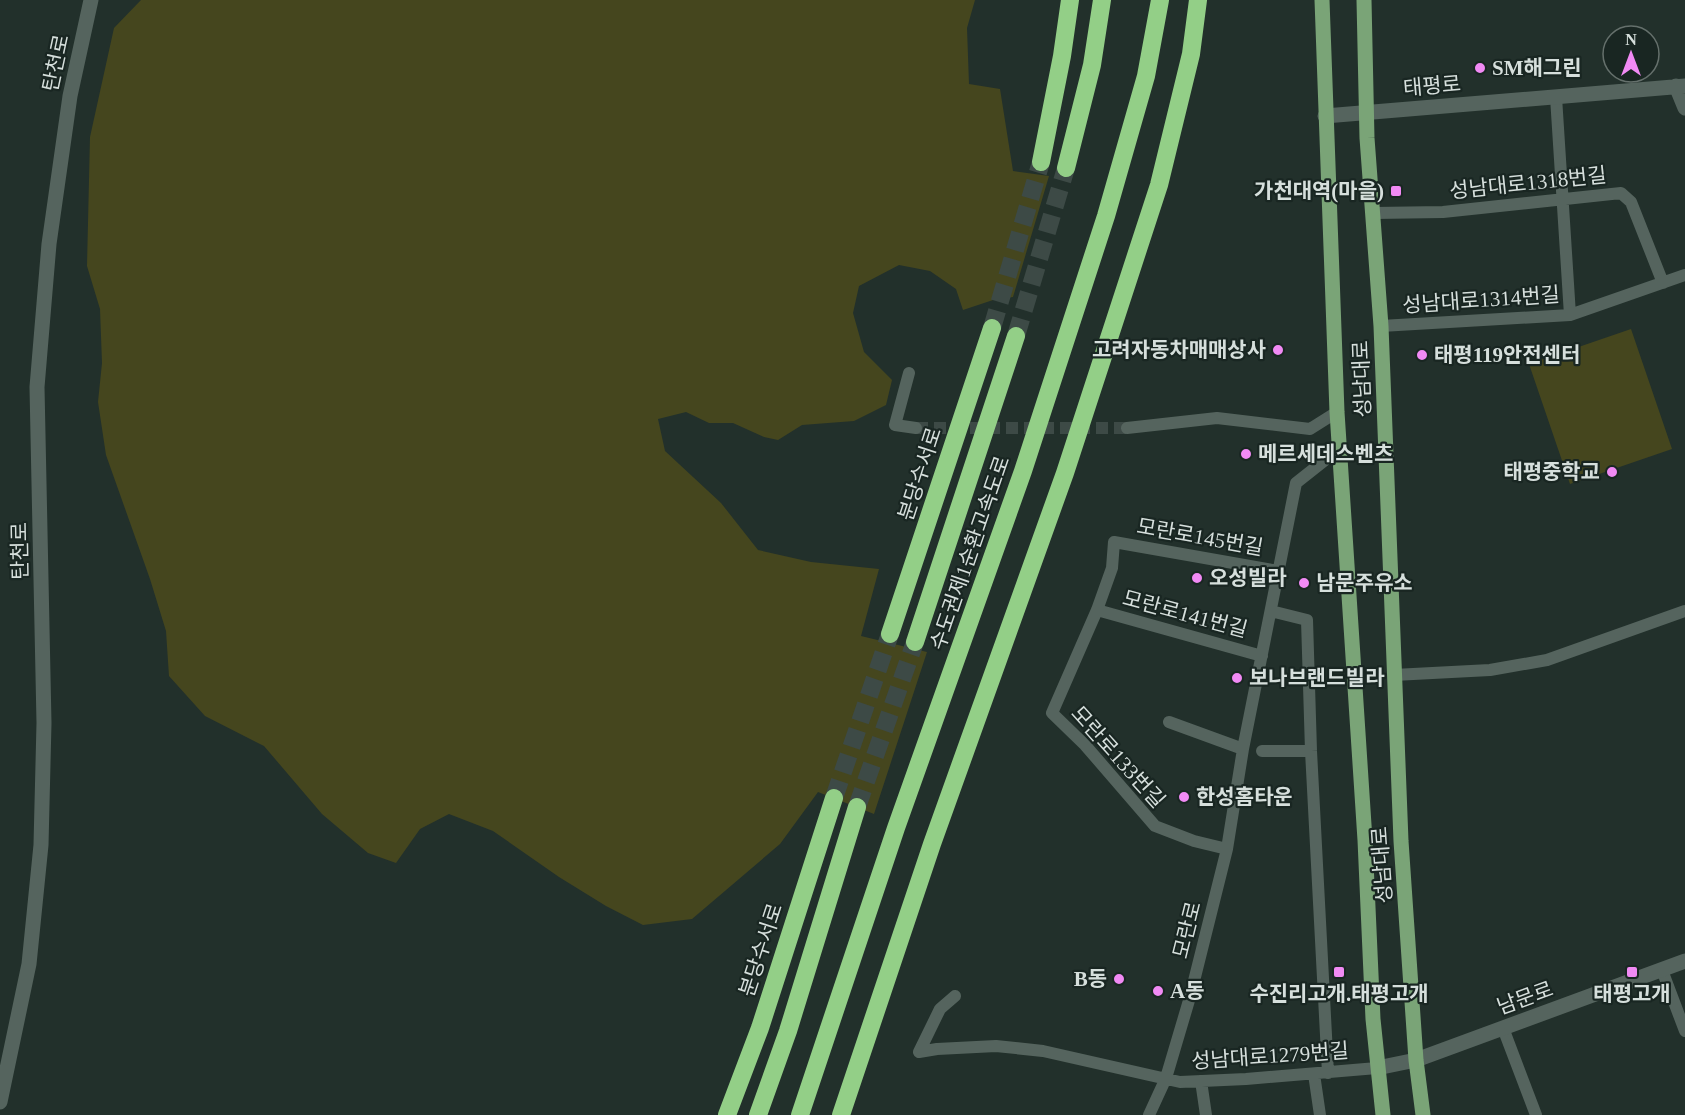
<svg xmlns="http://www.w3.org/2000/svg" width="1685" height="1115" font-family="'Times New Roman','Noto Sans KR',serif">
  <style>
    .green { fill: #45461e }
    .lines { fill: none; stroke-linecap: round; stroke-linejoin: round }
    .street-tunnel { stroke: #3d4a46; stroke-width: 12; stroke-dasharray: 12 6; stroke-linecap: butt }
    .highway-tunnel { stroke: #3d4a46; stroke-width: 18; stroke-dasharray: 18 9; stroke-linecap: butt }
    .street { stroke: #55645e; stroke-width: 12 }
    .secondary { stroke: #55645e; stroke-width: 15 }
    .primary { stroke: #7aa477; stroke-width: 15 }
    .highway { stroke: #93cf87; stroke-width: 18 }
    .poi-dot { fill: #f18af4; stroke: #192622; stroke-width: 2 }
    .labels { text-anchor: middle; stroke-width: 4.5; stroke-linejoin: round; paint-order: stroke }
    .street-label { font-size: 21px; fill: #d6dfdc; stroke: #192622 }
    .poi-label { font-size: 21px; font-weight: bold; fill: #d6dfdc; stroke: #192622; text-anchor: start }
  </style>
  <rect width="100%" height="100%" fill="#22302b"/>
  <!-- green -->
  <path class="green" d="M141,0H975L967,28L969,84L1000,89L1013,171L1049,176L1013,297L993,300L963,310L956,289L930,271L899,265L859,286L853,313L864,352L892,380L886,405L854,421L802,425L778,440L764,437L733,423H709L686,412L658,419L665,451L721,503L758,550L811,562L879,569L861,636L927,652L874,814L818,792L780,844L692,919L643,925L606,906L559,877L493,831L449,814L420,829L396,863L368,853L322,814L264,746L205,716L169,676L166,631L150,579L106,455L98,402L102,363L100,309L87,266L90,137L114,28Z
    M1631,329L1672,449L1570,484L1529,364Z"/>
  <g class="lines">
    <!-- street-tunnel -->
    <path class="street-tunnel" d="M916,428H1127"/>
    <!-- highway-tunnel -->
    <path class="highway-tunnel" d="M992,328L1041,162
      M1016,336L1066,168
      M834,798L890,634
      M857,807L915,642"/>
    <!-- street -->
    <path class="street" d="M1556,97L1570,315
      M1374,213L1443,212L1621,193L1631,202L1663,283
      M1381,326L1570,315L1685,275
      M909,373L895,425L916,428
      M1127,428L1217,418L1310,429L1337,412
      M1097,610L1262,656
      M1271,611L1307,620L1311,751L1328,1073
      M1394,675L1490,670L1547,660L1685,611
      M1169,722L1243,749
      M1262,751H1311
      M1227,849L1194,841L1155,826L1085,745L1052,713L1097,610L1112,568L1114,542L1278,571
      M1662,970L1685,1031
      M955,996L940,1009L919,1052L937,1049L996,1046L1043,1051L1180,1082L1246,1079L1377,1068
      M1503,1028L1536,1115
      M1314,1074L1320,1115
      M1201,1081L1206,1115
      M1149,1115L1166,1078L1190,997L1227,849L1243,749L1296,483L1339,449"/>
    <!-- secondary -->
    <path class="secondary" d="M1676,86L1685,108
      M1325,116L1685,86
      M1377,1068L1416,1060L1685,961
      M0,1102L29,964L41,845L44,723L37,387L49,244L70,96L91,0"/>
    <!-- primary -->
    <path class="primary" d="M1322,0L1337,412L1365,840L1373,1019L1383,1115
      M1364,0L1367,138L1381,326L1401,841L1416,1060L1423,1115"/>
    <!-- highway -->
    <path class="highway" d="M1041,162L1062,56L1070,0
      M1066,168L1092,65L1102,0
      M890,634L992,328
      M915,642L1016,336
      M727,1115L760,1028L834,798
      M758,1115L788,1031L857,807
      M800,1115L896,828L1023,471L1106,216L1146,76L1160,0
      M841,1115L932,844L1065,473L1159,185L1191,54L1198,0"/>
  </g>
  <!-- markers -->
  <g class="poi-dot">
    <circle cx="1480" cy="68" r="6"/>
    <rect x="1390" y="185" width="12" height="12" rx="3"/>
    <circle cx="1278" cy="350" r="6"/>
    <circle cx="1422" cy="355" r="6"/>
    <circle cx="1246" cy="454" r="6"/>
    <circle cx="1612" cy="472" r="6"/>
    <circle cx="1197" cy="578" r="6"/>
    <circle cx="1304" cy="583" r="6"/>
    <circle cx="1237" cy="678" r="6"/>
    <circle cx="1184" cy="797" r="6"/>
    <rect x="1333" y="966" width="12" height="12" rx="3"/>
    <rect x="1626" y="966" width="12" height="12" rx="3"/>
    <circle cx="1119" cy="979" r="6"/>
    <circle cx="1158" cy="991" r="6"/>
  </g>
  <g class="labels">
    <!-- street labels -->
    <g class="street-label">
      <text transform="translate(56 63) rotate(-78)" y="7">탄천로</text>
      <text transform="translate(1432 86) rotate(-5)" y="7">태평로</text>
      <text transform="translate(1528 183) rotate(-6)" y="7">성남대로1318번길</text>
      <text transform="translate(1481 300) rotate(-4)" y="7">성남대로1314번길</text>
      <text transform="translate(1362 379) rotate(-92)" y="7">성남대로</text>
      <text transform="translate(920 474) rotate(-72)" y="7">분당수서로</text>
      <text transform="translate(1200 537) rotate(10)" y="7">모란로145번길</text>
      <text transform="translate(20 551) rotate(-91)" y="7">탄천로</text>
      <text transform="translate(970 553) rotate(-71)" y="7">수도권제1순환고속도로</text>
      <text transform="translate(1185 614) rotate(15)" y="7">모란로141번길</text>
      <text transform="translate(1118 757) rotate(48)" y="7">모란로133번길</text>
      <text transform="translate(1382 865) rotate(-94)" y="7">성남대로</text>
      <text transform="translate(1187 930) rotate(-76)" y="7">모란로</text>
      <text transform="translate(761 950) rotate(-72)" y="7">분당수서로</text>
      <text transform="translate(1525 998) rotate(-20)" y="7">남문로</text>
      <text transform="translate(1270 1056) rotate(-4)" y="7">성남대로1279번길</text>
    </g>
    <!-- poi labels -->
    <g class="poi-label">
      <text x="1492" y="75">SM해그린</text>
      <text x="1384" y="198" text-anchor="end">가천대역(마을)</text>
      <text x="1266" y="357" text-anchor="end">고려자동차매매상사</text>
      <text x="1434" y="362">태평119안전센터</text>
      <text x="1258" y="461">메르세데스벤츠</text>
      <text x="1600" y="479" text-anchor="end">태평중학교</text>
      <text x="1209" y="585">오성빌라</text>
      <text x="1316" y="590">남문주유소</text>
      <text x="1249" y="685">보나브랜드빌라</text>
      <text x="1196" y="804">한성홈타운</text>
      <text x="1107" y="986" text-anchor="end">B동</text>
      <text x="1170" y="998">A동</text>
      <text x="1339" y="1001" text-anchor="middle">수진리고개.태평고개</text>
      <text x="1632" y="1001" text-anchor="middle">태평고개</text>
    </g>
  </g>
  <!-- north arrow -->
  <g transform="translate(1631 54)"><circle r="28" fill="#192622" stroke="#65706c" stroke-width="1.5"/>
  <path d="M0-4.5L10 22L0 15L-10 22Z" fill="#f18af4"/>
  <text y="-9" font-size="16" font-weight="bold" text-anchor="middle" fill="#d6dfdc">N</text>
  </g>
</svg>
